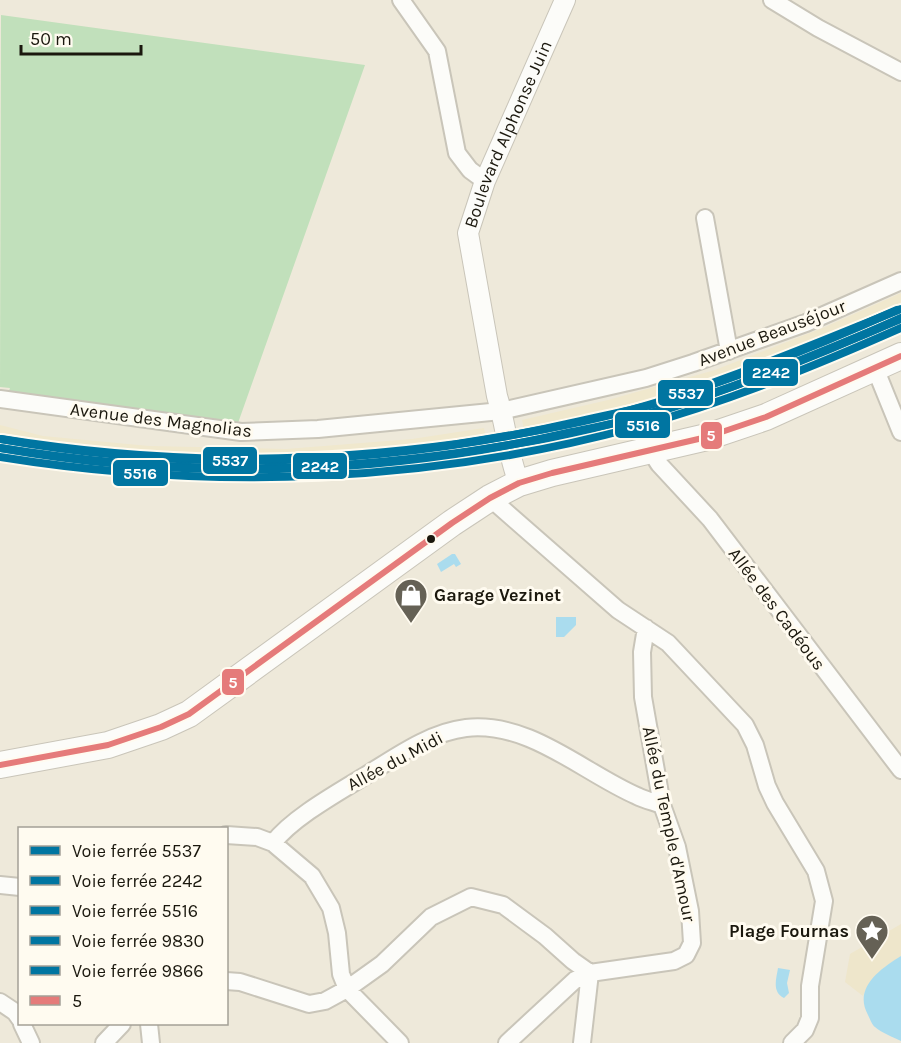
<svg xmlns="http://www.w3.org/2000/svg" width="901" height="1043" font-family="Karla,sans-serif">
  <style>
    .built { fill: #f0e8cd }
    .green { fill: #c1e0bb }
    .sand { fill: #eee6cb }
    .water { fill: #aadcee }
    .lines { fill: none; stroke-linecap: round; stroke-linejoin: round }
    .minor-casing { stroke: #c9c5b9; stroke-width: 20 }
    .tertiary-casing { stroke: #c9c5b9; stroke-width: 22 }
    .primary-casing { stroke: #c9c5b9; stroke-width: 28 }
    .minor { stroke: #fcfcf9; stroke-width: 16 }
    .tertiary { stroke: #fcfcf9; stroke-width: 20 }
    .primary { stroke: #fcfcf9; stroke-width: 26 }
    .bus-1-casing { stroke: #fffbf0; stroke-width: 10 }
    .bus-1 { stroke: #e57b7a; stroke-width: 6 }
    .rail-1-casing { stroke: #fffbf0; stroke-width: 12 }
    .rail-2-casing { stroke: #fffbf0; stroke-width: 12 }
    .rail-3-casing { stroke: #fffbf0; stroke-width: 12 }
    .rail-4-casing { stroke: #fffbf0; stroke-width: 12 }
    .rail-5-casing { stroke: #fffbf0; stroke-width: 12 }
    .rail-1 { stroke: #0075a1; stroke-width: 8 }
    .rail-2 { stroke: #0075a1; stroke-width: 8 }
    .rail-3 { stroke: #0075a1; stroke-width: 8 }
    .rail-4 { stroke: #0075a1; stroke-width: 8 }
    .rail-5 { stroke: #0075a1; stroke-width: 8 }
    .bus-dot { fill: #1b180e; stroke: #fffbf0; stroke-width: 2 }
    .labels { text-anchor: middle; stroke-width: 6; stroke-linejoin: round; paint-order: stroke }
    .street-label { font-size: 18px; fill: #1b180e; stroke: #fffbf0 }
    .poi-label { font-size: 18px; font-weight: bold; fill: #1b180e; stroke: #fffbf0; text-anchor: start }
    .line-badge { stroke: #fffbf0; stroke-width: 2 }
    .badge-label { font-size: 16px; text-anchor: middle; font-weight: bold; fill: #fff }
  </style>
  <rect width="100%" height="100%" fill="#eee9da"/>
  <!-- built -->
  <path class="built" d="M901,293V330L804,374L727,403L649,427L529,454L522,420L608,400L715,370L825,327Z
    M0,425L43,436L149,446L286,449L412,439L484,428L491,462L298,479H190L86,471L0,458Z"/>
  <!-- green -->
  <path class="green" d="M1,15L365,65L238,423L208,424L8,394L10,388L0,387Z"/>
  <!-- sand -->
  <path class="sand" d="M901,924V956C885,966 869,979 863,996L845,982L850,954Z"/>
  <!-- water -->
  <path class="water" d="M452,554H455L461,564L456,567L454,564L441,572L437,564Z
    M556,617H576V625L564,637H556Z
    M901,956V1041C893,1037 882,1033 875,1027C872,1025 870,1019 868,1015C853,988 880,969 901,956Z
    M778,968L790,970L787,983L789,993L784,998C772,992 776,980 778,968Z"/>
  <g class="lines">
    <defs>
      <path id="minor" d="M401,0L437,51L457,153L470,170L485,181
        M772,0L818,28L901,72
        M705,218L729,351
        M875,368L901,432
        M0,399L241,432L318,429L501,411L646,378L693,363L806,323L901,281
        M650,450L659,464L710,519L901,770
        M490,498L618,610L668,643L745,725L755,745L767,786L775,803L816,871L824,901L810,986V1018L805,1030L792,1043
        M226,835L257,837L273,843L312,876L331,908L337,933L341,974L347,989L400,1043
        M273,843C293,817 339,792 368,774C397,756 431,732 466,728C530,721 582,772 637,796C645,800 654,802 662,805
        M0,885L20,887
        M226,981L240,982L309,1004L325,1001L347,989L382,964L431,917L471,897L503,905L545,936L573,961L590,973L582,1043
        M0,1002L15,1012L20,1019
        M22,1024L31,1043
        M149,1024L151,1043
        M104,1043L122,1024
        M507,1043L575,980L590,973L674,961L686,955L692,943L690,911L677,847L662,805L643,697L642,652L646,628"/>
      <g id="tertiary">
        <path id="s1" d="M519,483C508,456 506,425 497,396L468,233L485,181L565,0"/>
      </g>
      <path id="primary" d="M0,765L108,745L161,727L189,714L452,523L490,498L519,483L552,473L707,437L766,417L901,356"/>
    </defs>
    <!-- minor casing -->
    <use href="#minor" class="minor-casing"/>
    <!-- tertiary casing -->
    <use href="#tertiary" class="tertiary-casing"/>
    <!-- primary casing -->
    <use href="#primary" class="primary-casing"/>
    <!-- minor -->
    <use href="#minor" class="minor"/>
    <!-- tertiary -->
    <use href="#tertiary" class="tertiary"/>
    <!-- primary -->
    <use href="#primary" class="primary"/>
    <defs>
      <path id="bus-1" d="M0,765L108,745L161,727L189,714L452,523L490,498L519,483L552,473L707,437L766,417L901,356"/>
    </defs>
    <!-- bus-1 casing -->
    <use href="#bus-1" class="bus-1-casing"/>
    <!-- bus-1 -->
    <use href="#bus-1" class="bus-1"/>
    <defs>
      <path id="rail-1" d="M0,439C194,474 389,465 581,421C605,415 630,411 654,404C674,398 695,389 715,382C778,360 839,334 901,309"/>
      <path id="rail-2" d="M0,448C157,473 300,475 458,453C518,444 578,434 636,417C727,392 815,357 901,318"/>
      <path id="rail-3" d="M0,457C211,491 429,483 636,427C727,402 815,366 901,328"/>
      <path id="rail-4" d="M0,448C189,482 385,475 572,432C601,426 630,421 658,412C741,386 821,352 901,319"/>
      <path id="rail-5" d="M1,439C158,464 300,465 457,444C516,435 576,425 634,409C724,384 812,348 897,310"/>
    </defs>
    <!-- rail-1 casing -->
    <use href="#rail-1" class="rail-1-casing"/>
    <!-- rail-2 casing -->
    <use href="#rail-2" class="rail-2-casing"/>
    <!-- rail-3 casing -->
    <use href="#rail-3" class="rail-3-casing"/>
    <!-- rail-4 casing -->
    <use href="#rail-4" class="rail-4-casing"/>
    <!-- rail-5 casing -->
    <use href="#rail-5" class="rail-5-casing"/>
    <!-- rail-1 -->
    <use href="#rail-1" class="rail-1"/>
    <!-- rail-2 -->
    <use href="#rail-2" class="rail-2"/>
    <!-- rail-3 -->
    <use href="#rail-3" class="rail-3"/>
    <!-- rail-4 -->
    <use href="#rail-4" class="rail-4"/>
    <!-- rail-5 -->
    <use href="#rail-5" class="rail-5"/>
  </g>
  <!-- icons -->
  <defs>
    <symbol id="shop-pin" viewBox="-11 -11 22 30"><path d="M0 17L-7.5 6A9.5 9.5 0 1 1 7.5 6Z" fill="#656155" stroke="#fffbf0"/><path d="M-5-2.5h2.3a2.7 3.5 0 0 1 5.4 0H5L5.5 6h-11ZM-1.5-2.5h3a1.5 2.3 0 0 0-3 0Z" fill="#fff"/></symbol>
    <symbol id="sight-pin" viewBox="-11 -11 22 30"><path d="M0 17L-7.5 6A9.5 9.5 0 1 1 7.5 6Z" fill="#656155" stroke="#fffbf0"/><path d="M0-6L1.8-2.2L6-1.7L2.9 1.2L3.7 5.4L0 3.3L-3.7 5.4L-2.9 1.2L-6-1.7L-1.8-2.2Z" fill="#fff"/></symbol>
  </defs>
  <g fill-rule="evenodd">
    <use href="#shop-pin" x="392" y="576" width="38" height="52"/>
    <use href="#sight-pin" x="853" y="912" width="38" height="52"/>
  </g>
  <!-- markers -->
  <circle class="bus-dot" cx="431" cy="539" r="5"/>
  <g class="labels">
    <!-- street labels -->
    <g class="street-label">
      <text dy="6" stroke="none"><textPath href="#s1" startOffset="362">Boulevard Alphonse Juin</textPath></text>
      <text transform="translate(772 333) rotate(-21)" y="6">Avenue Beauséjour</text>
      <text transform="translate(161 420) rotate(7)" y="6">Avenue des Magnolias</text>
      <text transform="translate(777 609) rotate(53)" y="6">Allée des Cadéous</text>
      <text transform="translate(395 761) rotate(-28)" y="6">Allée du Midi</text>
      <text transform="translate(669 824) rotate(78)" y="6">Allée du Temple d'Amour</text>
    </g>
    <!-- poi labels -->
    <g class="poi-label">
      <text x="434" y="601">Garage Vezinet</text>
      <text x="849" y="937" text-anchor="end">Plage Fournas</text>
    </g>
  </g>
  <g class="line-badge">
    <rect x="742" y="358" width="57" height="29" rx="6" fill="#0075a1"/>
    <rect x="657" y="379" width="57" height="28" rx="6" fill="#0075a1"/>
    <rect x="614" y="411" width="57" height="28" rx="6" fill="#0075a1"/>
    <rect x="700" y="421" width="23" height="29" rx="6" fill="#e57b7a"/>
    <rect x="202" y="446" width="56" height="29" rx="6" fill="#0075a1"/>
    <rect x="292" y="452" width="56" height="28" rx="6" fill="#0075a1"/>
    <rect x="112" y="459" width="57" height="28" rx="6" fill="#0075a1"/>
    <rect x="221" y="668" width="24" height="28" rx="6" fill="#e57b7a"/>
  </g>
  <g class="badge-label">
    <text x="771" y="378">2242</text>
    <text x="686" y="399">5537</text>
    <text x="643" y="431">5516</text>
    <text x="711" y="441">5</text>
    <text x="230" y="466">5537</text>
    <text x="320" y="472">2242</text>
    <text x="140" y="479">5516</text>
    <text x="233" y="688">5</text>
  </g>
  <!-- legend -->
  <rect x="18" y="827" width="210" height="198" fill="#fffbf0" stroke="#a4a096" stroke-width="1.5"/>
  <rect x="30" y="846" width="30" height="9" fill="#0075a1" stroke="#a4a096" stroke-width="1.5"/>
  <text x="72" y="857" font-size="18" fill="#1b180e">Voie ferrée 5537</text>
  <rect x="30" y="876" width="30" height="9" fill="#0075a1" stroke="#a4a096" stroke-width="1.5"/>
  <text x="72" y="887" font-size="18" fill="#1b180e">Voie ferrée 2242</text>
  <rect x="30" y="906" width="30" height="9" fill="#0075a1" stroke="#a4a096" stroke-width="1.5"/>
  <text x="72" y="917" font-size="18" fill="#1b180e">Voie ferrée 5516</text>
  <rect x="30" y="936" width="30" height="9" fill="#0075a1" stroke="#a4a096" stroke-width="1.5"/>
  <text x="72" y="947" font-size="18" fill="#1b180e">Voie ferrée 9830</text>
  <rect x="30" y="966" width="30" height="9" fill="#0075a1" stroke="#a4a096" stroke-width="1.5"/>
  <text x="72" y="977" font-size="18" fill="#1b180e">Voie ferrée 9866</text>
  <rect x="30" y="996" width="30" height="9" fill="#e57b7a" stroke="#a4a096" stroke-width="1.5"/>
  <text x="72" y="1007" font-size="18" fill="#1b180e">5</text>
  <!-- scale -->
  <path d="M21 45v9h120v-9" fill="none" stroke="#1b180e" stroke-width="3"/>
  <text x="30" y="45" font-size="18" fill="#1b180e" stroke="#fffbf0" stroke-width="4.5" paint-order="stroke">50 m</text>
</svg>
